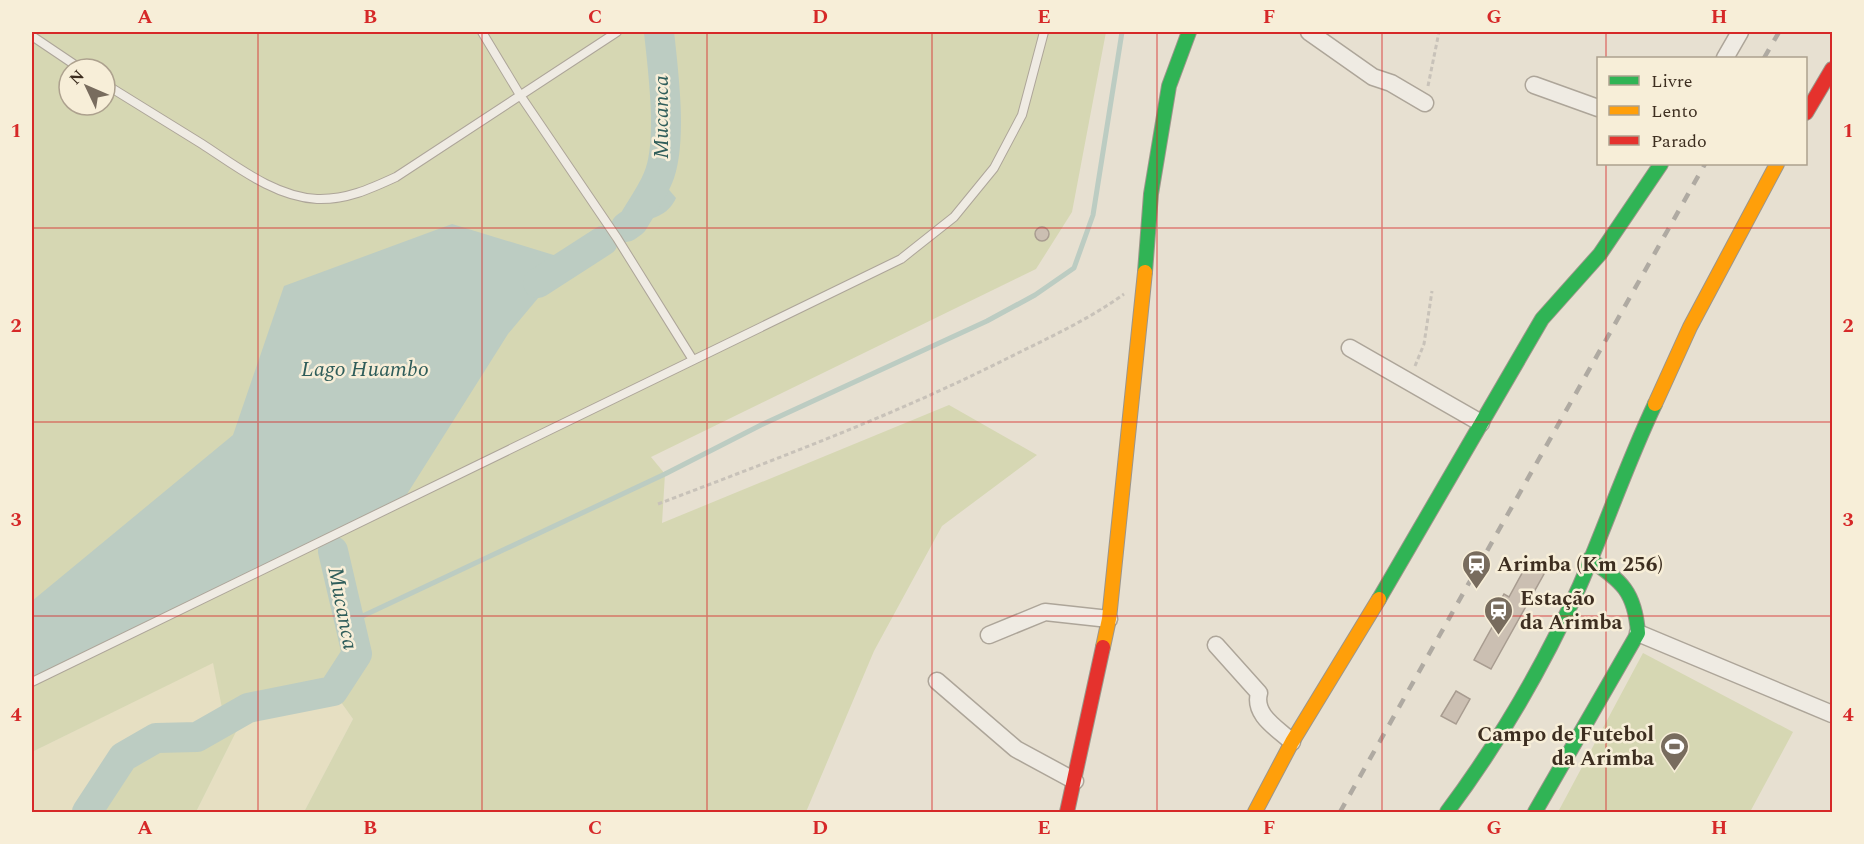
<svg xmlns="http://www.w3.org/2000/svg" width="1864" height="844" font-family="Spectral,serif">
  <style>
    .farmland { fill: #e6dfc2 }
    .green { fill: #d6d7b3; fill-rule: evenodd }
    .water { fill: #bcccc2 }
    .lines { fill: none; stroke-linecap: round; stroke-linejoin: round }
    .stream { stroke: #bcccc2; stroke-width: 5 }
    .river { stroke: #bcccc2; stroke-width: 30 }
    .building { fill: #cbbfb2; stroke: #a89c90; stroke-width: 1.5 }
    .lane-casing { stroke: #ada599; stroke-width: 10 }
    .street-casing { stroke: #ada599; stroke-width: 19 }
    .fast-casing { stroke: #9c958a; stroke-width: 16 }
    .slow-casing { stroke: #9c958a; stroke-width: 16 }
    .jam-casing { stroke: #9c958a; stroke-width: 16 }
    .path { stroke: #c8c2b9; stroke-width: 3; stroke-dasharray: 4.5 3; stroke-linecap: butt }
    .lane { stroke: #efebe3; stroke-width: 8 }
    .street { stroke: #efebe3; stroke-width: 16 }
    .fast { stroke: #30b455; stroke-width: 14 }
    .slow { stroke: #ff9f0a; stroke-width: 14 }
    .jam { stroke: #e5322d; stroke-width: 14 }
    .rail { stroke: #afaaa2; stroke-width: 4.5; stroke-dasharray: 10 10; stroke-linecap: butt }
    .grid { fill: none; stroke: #d62828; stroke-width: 1.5; stroke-opacity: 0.55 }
    .labels { text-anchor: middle; stroke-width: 5; stroke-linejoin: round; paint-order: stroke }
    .poi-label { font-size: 21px; font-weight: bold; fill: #3d2e20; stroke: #f7eed8; text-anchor: start }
    .water-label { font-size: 22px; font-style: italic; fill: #2f5d5a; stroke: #f7eed8 }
    .neatline { fill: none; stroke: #d62828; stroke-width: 2 }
    .grid-label { font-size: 20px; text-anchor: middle; font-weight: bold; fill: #d62828 }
  </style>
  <rect width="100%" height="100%" fill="#e7e0d1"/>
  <!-- farmland -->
  <path class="farmland" d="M213,662L224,713L207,725L137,734L114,752L72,812H32V752Z
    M333,691L353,719L304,812H196L248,708Z"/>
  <!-- green -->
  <path class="green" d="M32,32H1106L1072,212L1036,269L651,457L665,474L662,523L949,405L1037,455L942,526L874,651L806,812H304L353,719L333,691L248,708L196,812H72L114,752L137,734L207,725L223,713L213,663L32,752ZM69,69H105V105H69Z
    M1643,653L1793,732L1750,812H1558Z"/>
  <!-- water -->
  <path class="water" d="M659,178L676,198C668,216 651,220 633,222L628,215C631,198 645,189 659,178Z
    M452,224L570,260L508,334L402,502L32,682V601L233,435L284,286Z"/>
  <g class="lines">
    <!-- stream -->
    <path class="stream" d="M350,622L665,474L761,425L987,321L1035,295L1074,268L1093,215L1122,32"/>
    <!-- river -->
    <path class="river" d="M626,227L633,222C641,208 652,193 658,178C673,143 663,70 659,32
      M538,283L603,241
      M87,812L123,757L156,738L197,737L248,708L333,691L357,654L333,551"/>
  </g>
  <!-- building -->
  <path class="building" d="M1035 234a7 7 0 1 1 14 0a7 7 0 1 1-14 0Z
    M1527,564L1544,574L1491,669L1474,660L1501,611L1496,608L1504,594L1509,597Z
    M1456,691L1470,699L1456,724L1441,716Z"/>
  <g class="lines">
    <defs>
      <path id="lane" d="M482,32L520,95L617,238L693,360
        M32,36L81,69
        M105,84C137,104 170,124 202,144C236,166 275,197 317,199C346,200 370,189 396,177L617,32
        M32,682L901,259L954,217L994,168L1022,115L1044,32"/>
      <path id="street" d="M1309,32L1373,77L1391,83L1425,103
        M1725,58L1740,32
        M1534,85L1598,108
        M1350,348L1481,423
        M1638,633L1832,714
        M989,635L1045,612L1109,619
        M1216,645L1259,693C1253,715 1277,728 1292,742
        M937,681L1016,749L1075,781"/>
      <path id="fast" d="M1145,272L1151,194L1169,86L1189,32
        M1379,599L1542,319L1600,254L1661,164
        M1447,812C1500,741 1544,665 1580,585C1606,525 1627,463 1655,404
        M1535,812L1638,633C1635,592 1622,581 1589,559"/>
      <path id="slow" d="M1655,404L1690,327L1777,164
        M1103,647L1109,619L1145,272
        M1255,812L1292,742L1379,599"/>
      <path id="jam" d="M1806,113L1832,69
        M1067,812L1103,647"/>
    </defs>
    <!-- lane casing -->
    <use href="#lane" class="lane-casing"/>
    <!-- street casing -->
    <use href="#street" class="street-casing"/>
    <!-- fast casing -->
    <use href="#fast" class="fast-casing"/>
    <!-- slow casing -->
    <use href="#slow" class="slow-casing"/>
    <!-- jam casing -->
    <use href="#jam" class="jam-casing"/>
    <!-- path -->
    <path class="path" d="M1428,86L1439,32
      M1415,366L1424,344L1432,291
      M658,504C776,459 895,415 1008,358C1048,338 1088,320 1124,294"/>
    <!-- lane -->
    <use href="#lane" class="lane"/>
    <!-- street -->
    <use href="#street" class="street"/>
    <!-- fast -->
    <use href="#fast" class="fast"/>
    <!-- slow -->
    <use href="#slow" class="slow"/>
    <!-- jam -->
    <use href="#jam" class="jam"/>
    <!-- rail -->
    <path class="rail" d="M1764,58L1779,32
      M1340,812L1705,164"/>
  </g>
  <!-- grid -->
  <path class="grid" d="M258,32V812M482,32V812M707,32V812M932,32V812M1157,32V812M1382,32V812M1606,32V58M1606,164V812M32,228H1832M32,422H1832M32,616H1832"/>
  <!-- icons -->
  <defs>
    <symbol id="station-pin" viewBox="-11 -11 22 30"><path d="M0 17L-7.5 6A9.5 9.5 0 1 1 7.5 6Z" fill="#786c5e" stroke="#f7eed8"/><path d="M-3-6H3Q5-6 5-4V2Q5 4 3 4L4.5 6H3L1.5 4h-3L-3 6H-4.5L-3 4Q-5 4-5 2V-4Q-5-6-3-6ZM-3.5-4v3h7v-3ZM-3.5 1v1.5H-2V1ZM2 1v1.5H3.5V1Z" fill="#fff"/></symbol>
    <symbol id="stadium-pin" viewBox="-11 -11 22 30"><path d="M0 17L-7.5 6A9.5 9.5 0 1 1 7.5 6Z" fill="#786c5e" stroke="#f7eed8"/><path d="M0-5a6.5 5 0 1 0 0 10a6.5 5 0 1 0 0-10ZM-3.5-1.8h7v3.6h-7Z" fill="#fff"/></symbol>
  </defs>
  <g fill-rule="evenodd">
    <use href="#station-pin" x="1460" y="548" width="33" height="45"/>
    <use href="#station-pin" x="1482" y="594" width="33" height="45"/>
    <use href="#stadium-pin" x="1658" y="730" width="33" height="45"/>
  </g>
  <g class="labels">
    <!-- poi labels -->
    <g class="poi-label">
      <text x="1497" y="571">Arimba (Km 256)</text>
      <text x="1520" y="605">Estação<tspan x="1520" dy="24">da Arimba</tspan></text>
      <text x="1654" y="741" text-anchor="end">Campo de Futebol<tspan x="1654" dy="24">da Arimba</tspan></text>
    </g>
    <!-- water labels -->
    <g class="water-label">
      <text transform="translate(660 117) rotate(-90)" y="8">Mucanca</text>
      <text x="365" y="376">Lago Huambo</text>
      <text transform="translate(344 608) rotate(79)" y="8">Mucanca</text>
    </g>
  </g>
  <!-- border -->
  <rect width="1864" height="844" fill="none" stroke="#f7eed8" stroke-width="66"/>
  <!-- legend -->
  <rect x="1597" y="57" width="210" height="108" fill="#f7eed8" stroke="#ada18e" stroke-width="1.5"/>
  <rect x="1609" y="76" width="30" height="9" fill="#30b455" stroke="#ada18e" stroke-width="1.5"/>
  <text x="1651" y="87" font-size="18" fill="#3d2e20">Livre</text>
  <rect x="1609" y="106" width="30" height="9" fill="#ff9f0a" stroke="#ada18e" stroke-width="1.5"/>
  <text x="1651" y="117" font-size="18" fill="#3d2e20">Lento</text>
  <rect x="1609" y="136" width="30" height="9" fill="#e5322d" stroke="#ada18e" stroke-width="1.5"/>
  <text x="1651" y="147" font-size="18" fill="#3d2e20">Parado</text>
  <!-- north arrow -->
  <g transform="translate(87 87) rotate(314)"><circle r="28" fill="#f7eed8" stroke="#ada18e" stroke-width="1.5"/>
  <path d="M0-4.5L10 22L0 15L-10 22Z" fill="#786c5e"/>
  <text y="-9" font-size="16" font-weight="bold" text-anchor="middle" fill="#3d2e20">N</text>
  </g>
  <rect x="33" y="33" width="1798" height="778" class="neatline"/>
  <g class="grid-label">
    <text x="145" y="23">A</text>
    <text x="370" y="23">B</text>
    <text x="595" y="23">C</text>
    <text x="820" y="23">D</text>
    <text x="1044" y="23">E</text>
    <text x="1269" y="23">F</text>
    <text x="1494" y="23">G</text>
    <text x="1719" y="23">H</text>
    <text x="16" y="137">1</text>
    <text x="1848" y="137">1</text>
    <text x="16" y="332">2</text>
    <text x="1848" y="332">2</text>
    <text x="16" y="526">3</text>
    <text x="1848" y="526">3</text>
    <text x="16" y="721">4</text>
    <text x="1848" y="721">4</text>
    <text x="145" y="834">A</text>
    <text x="370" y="834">B</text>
    <text x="595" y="834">C</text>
    <text x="820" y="834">D</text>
    <text x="1044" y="834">E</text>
    <text x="1269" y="834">F</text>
    <text x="1494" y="834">G</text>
    <text x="1719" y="834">H</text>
  </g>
</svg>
